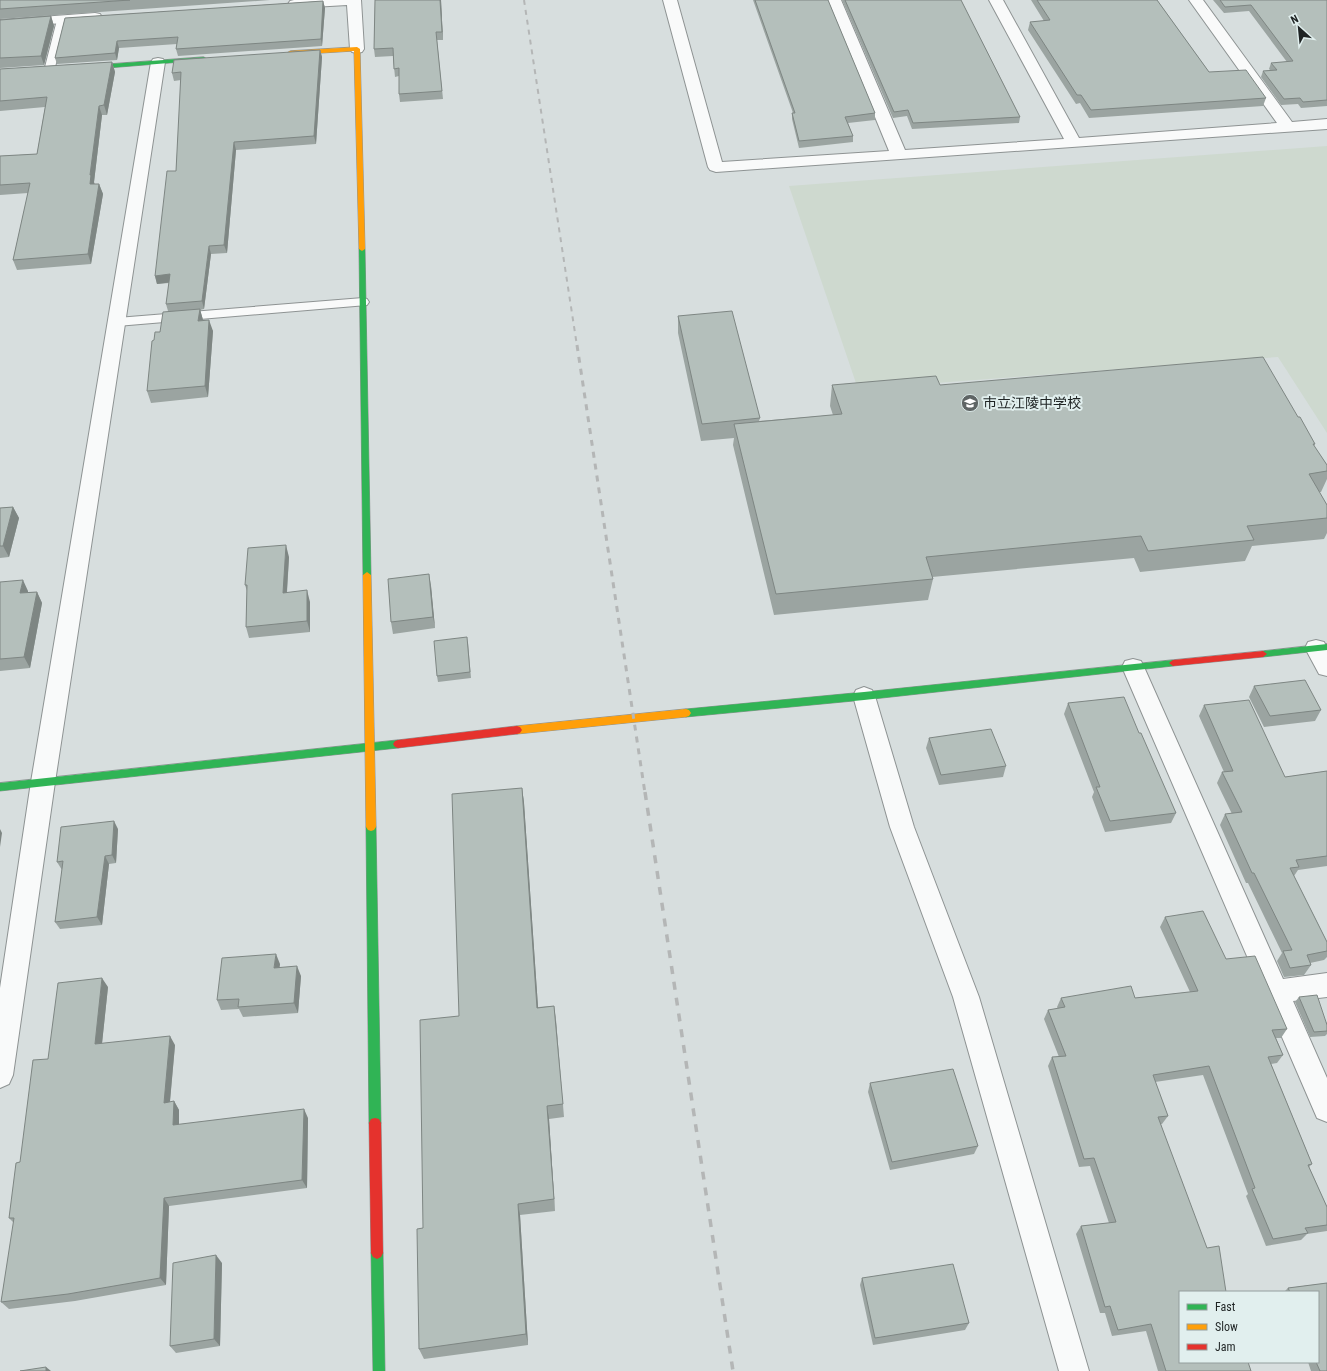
<svg xmlns="http://www.w3.org/2000/svg" width="1327" height="1371" font-family="'Roboto Condensed','Noto Sans JP',sans-serif">
  <style>
    .green { fill: #ced9cf }
    .lines { fill: none; stroke-linecap: round; stroke-linejoin: round }
    .lane-casing { stroke: #8e9393; stroke-width: 2 }
    .street-casing { stroke: #8e9393; stroke-width: 2 }
    .fast-casing { stroke: #8e9393; stroke-width: 1 }
    .slow-casing { stroke: #8e9393; stroke-width: 1 }
    .jam-casing { stroke: #8e9393; stroke-width: 1 }
    .lane { fill: #f9fafa; fill-rule: evenodd }
    .street { fill: #f9fafa; fill-rule: evenodd }
    .fast { fill: #30b455; fill-rule: evenodd }
    .slow { fill: #ff9f0a; fill-rule: evenodd }
    .jam { fill: #e5322d; fill-rule: evenodd }
    .rail-far2 { stroke: #b4b6b6; stroke-width: 2; stroke-dasharray: 5 5; stroke-linecap: butt }
    .rail-far1 { stroke: #b4b6b6; stroke-width: 3; stroke-dasharray: 6 6; stroke-linecap: butt }
    .rail { stroke: #b4b6b6; stroke-width: 3.5; stroke-dasharray: 8 8; stroke-linecap: butt }
    .wall { fill: #9ba4a1 }
    .shaded-wall { fill: #7e8683 }
    .building { fill: #b4bfbb; stroke: #7e8683 }
    .labels { text-anchor: middle; stroke-width: 4; stroke-linejoin: round; paint-order: stroke }
    .poi-label { font-size: 14px; fill: #1f2424; stroke: #e1efee; text-anchor: start }
  </style>
  <rect width="100%" height="100%" fill="#d7dede"/>
  <!-- green -->
  <path class="green" d="M1327,146V433L1278,357L858,389L789,186Z"/>
  <g class="lines">
    <defs>
      <path id="lane" d="M62,17L67,20L54,71L49,74L45,73L44,71L57,20Z
        M363,298L367,299L369,302L367,305L117,326L112,325L111,322L112,319L117,318Z"/>
      <path id="street" d="M294,0H361L364,49L362,52L357,53L352,52L350,49L347,5L295,8L290,7L288,4L290,1Z
        M663,0H677L722,162L889,151L827,0H841L905,150L1064,139L989,0H1003L1079,138L1277,123L1189,0H1203L1292,122L1327,119V129L716,172L710,170L708,167Z
        M95,13L100,14L102,17L100,20L0,28V20Z
        M158,58L163,59L165,62L55,782L13,1075L9,1084L0,1088V988L31,782L151,62L153,59Z
        M1316,640L1324,642L1327,648V676L1319,674L1305,648L1308,642Z
        M1133,659L1141,661L1144,667L1283,979L1327,973V997L1293,1001L1327,1078V1122L1317,1118L1122,667L1125,661Z
        M864,687L872,690L875,696L914,827L979,997L1089,1371H1059L953,997L890,827L853,696L856,690Z"/>
      <path id="fast" d="M204,57L207,59L206,60L83,70L80,68L83,66Z
        M362,247L365,249L371,575L367,578L363,575L359,249Z
        M1327,644V650L1263,657L1259,654L1263,651Z
        M1173,660L1177,663L1173,666L864,700L686,717L683,716L681,713L683,710L686,709L864,692Z
        M398,740L401,741L403,744L401,747L398,748L0,791V783Z
        M371,823L374,824L376,827L381,1123L379,1127L375,1128L371,1127L369,1123L366,827L368,824Z
        M377,1247L381,1249L383,1253L385,1371H373L371,1253L373,1249Z"/>
      <path id="slow" d="M357,47L360,49L365,249L362,251L359,249L354,51L290,55L287,53L290,51Z
        M367,572L371,575L376,827L374,830L371,831L368,830L366,827L363,575Z
        M686,709L689,710L691,713L689,716L686,717L517,734L514,733L512,730L514,727L517,726Z"/>
      <path id="jam" d="M1263,651L1267,654L1263,657L1173,666L1169,663L1173,660Z
        M517,726L520,727L522,730L520,733L517,734L398,748L395,747L393,744L395,741L398,740Z
        M375,1118L379,1119L381,1123L383,1253L381,1257L377,1259L373,1257L371,1253L369,1123L371,1119Z"/>
    </defs>
    <!-- lane casing -->
    <use href="#lane" class="lane-casing"/>
    <!-- street casing -->
    <use href="#street" class="street-casing"/>
    <!-- fast casing -->
    <use href="#fast" class="fast-casing"/>
    <!-- slow casing -->
    <use href="#slow" class="slow-casing"/>
    <!-- jam casing -->
    <use href="#jam" class="jam-casing"/>
    <!-- lane -->
    <use href="#lane" class="lane"/>
    <!-- street -->
    <use href="#street" class="street"/>
    <!-- fast -->
    <use href="#fast" class="fast"/>
    <!-- slow -->
    <use href="#slow" class="slow"/>
    <!-- jam -->
    <use href="#jam" class="jam"/>
    <!-- rail-far2 -->
    <path class="rail-far2" d="M524,0L577,346"/>
    <!-- rail-far1 -->
    <path class="rail-far1" d="M577,345L645,793"/>
    <!-- rail -->
    <path class="rail" d="M645,792L733,1371"/>
  </g>
  <!-- wall -->
  <path class="wall" d="M0,0H270L0,19Z
    M375,0H441L443,40H437L443,99L400,102L399,94V76L395,77L393,56L375,57L374,49Z
    M753,0H828L875,113V120L848,123L853,136V142L799,148L792,119V113H793Z
    M842,0H961L1020,117L1019,123L912,129L907,116L893,118Z
    M1031,0H1157L1209,72L1266,98L1263,106L1089,118L1080,103L1076,104L1028,30L1030,22L1044,21Z
    M1213,0H1327V106L1301,108L1298,104L1281,105L1261,77L1263,71L1270,70L1269,69L1271,63L1287,62L1249,11L1224,13Z
    M323,1L325,8L322,46L178,56L176,49L177,44L119,48L117,60L57,64L55,58L65,18Z
    M51,16L54,26L44,65L0,68V20Z
    M320,50L322,57L316,144L236,150L227,253L211,254L204,309L200,310L203,320L213,331L208,397L151,403L147,391L154,340L160,332L168,311L166,304L169,283L157,284L155,276L176,171L181,80L174,81L172,73Z
    M112,62L115,72L107,115H102L94,182V184H99L103,194L91,264L17,270L13,260L28,193L0,195V156L37,154L45,107L0,111V69Z
    M678,316L760,418L759,421L833,415L830,406L832,385H940L1298,417L1315,444L1314,446L1327,465V479L1321,492H1319L1327,505V533L1324,539L1252,546L1245,561L1140,572L1134,558L932,577L933,579L928,600L774,615L733,445L734,438L701,441L678,333Z
    M13,507L19,518L9,557L0,558V508Z
    M289,557L287,593L310,602V632L249,638L246,627L247,591L245,585Z
    M0,582L28,591V592H37L42,603L30,668L0,671Z
    M431,586L435,628L393,634L391,622Z
    M468,643L471,678L438,682L437,676Z
    M1254,686L1321,710L1315,721L1264,727L1249,697Z
    M1068,703L1139,733L1176,813L1171,823L1105,832L1092,797L1094,792L1064,714Z
    M1204,705L1285,777L1327,771V866L1298,870L1294,876L1327,942V957L1324,960L1310,963L1311,965L1304,975L1284,977L1277,961L1282,953L1248,883H1246L1220,825L1225,814H1232L1217,783L1222,772H1224L1199,716Z
    M929,738L1006,766L1003,777L939,785L926,748Z
    M522,788L524,803L538,1007L554,1006L564,1117L549,1119L555,1211L520,1215L528,1345L424,1359L419,1349L423,1228L459,1016Z
    M118,829L116,863L109,864L102,925L60,929L55,922L62,869V870L57,862Z
    M1165,917L1226,959L1287,1029L1281,1038H1276L1283,1055L1277,1063L1271,1064L1312,1164L1309,1167L1327,1207V1231L1307,1234L1301,1240L1266,1246L1246,1196L1248,1194L1203,1075L1155,1082L1168,1116L1162,1124H1161L1180,1292L1251,1371H1158L1146,1331L1112,1336L1105,1313H1100L1076,1234L1081,1226L1109,1223L1090,1166L1079,1167L1048,1066L1052,1057H1059L1044,1019L1048,1010L1058,1009L1057,1007L1061,998H1135L1190,992L1160,927Z
    M280,964L279,968L301,976L298,1013L243,1017L239,1009L221,1010L217,1000Z
    M108,987L102,1043L175,1045L170,1102L174,1101L179,1110V1125L308,1118L307,1188L169,1206L166,1285L75,1301L9,1309L1,1302L14,1223L9,1218L48,1059Z
    M1299,997L1326,1023L1327,1022V1034L1325,1036L1310,1037L1295,1002Z
    M870,1083L978,1146L974,1154L890,1170L868,1092Z
    M222,1263L220,1346L176,1353L170,1346Z
    M862,1278L969,1323L965,1330L873,1345L860,1285Z
    M1327,1283V1371H1311L1308,1362H1318V1292H1284L1288,1288Z"/>
  <!-- shaded-wall -->
  <path class="shaded-wall" d="M440,0H441L443,40L442,32Z
    M323,1L325,8L322,46L321,39Z
    M51,16L54,26L44,65L41,56Z
    M117,41L119,48L117,60L115,53Z
    M320,50L322,57L316,144L314,136Z
    M112,62L115,72L107,115L104,105Z
    M99,106L102,115L94,182L95,185L90,184V175Z
    M234,142L236,150L227,253L224,245Z
    M99,184L103,194L91,264L88,254Z
    M209,246L211,254L204,309L202,301Z
    M170,274L173,282L157,284L155,276Z
    M200,309L203,320L198,321Z
    M209,320L213,331L208,397L205,386Z
    M13,507L19,518L9,557L3,546Z
    M286,545L289,557L286,604L283,593Z
    M429,574L431,586L435,628L433,617Z
    M23,580L28,591L26,604L20,593Z
    M307,590L310,602V632L307,621Z
    M37,592L42,603L30,668L24,657Z
    M522,788L524,803L539,1021L537,1008Z
    M114,821L118,829L116,863L112,855Z
    M0,829L2,833L0,847Z
    M105,856L109,864L102,925L97,917Z
    M276,954L280,964L278,978L274,968Z
    M297,966L301,976L298,1013L294,1003Z
    M102,978L108,987L101,1053L95,1044Z
    M554,1006L556,1020L564,1117L563,1104Z
    M170,1036L175,1045L169,1111L164,1103Z
    M174,1101L179,1110V1134L173,1125Z
    M547,1106L549,1119L555,1211L554,1199Z
    M304,1109L308,1118L307,1188L302,1180Z
    M164,1198L169,1206L166,1285L160,1278Z
    M518,1204L520,1215L528,1345L526,1334Z
    M216,1255L222,1263L220,1346L214,1339Z
    M46,1367L51,1371H46Z"/>
  <!-- building -->
  <path class="building" d="M0,0H130L0,9Z
    M375,0H440L442,32H436L442,91L399,94V68L394,69L393,48L374,49Z
    M755,0H828L875,113L845,117L853,136L799,141L792,113H795Z
    M845,0H961L1020,117L913,123L908,110L894,112Z
    M1037,0H1157L1209,72L1246,70L1266,98L1091,110L1081,95H1077L1030,22L1050,20Z
    M1220,0H1327V100L1303,102L1300,98L1284,99L1263,71L1277,70L1271,63L1293,61L1251,5L1225,7Z
    M323,1L321,39L176,49L178,37L117,41L115,53L55,58L65,18Z
    M51,16L41,56L0,58V20Z
    M320,50L314,136L234,142L224,245L209,246L202,301L166,304L170,274L155,276L167,171H176L181,72L172,73L174,60Z
    M112,62L104,105L99,106L90,175H91L90,184H99L88,254L13,260L30,183L0,185V156L37,154L47,97L0,101V69Z
    M200,309L198,321L209,320L205,386L147,391L152,341L154,340L155,332H160L163,312Z
    M732,311L760,418L702,424L678,316Z
    M1263,357L1298,417H1300L1315,444H1313L1327,465V471L1309,474L1327,505V518L1247,526L1254,540L1148,551L1141,536L926,557L933,579L776,594L734,424L842,414L832,385L936,376L940,385Z
    M13,507L3,546H0V508Z
    M286,545L283,593L307,590V621L246,627L247,585H245L248,548Z
    M429,574L433,617L391,622L388,579Z
    M23,580L20,593L37,592L24,657L0,659V582Z
    M467,637L470,672L437,676L434,641Z
    M1305,680L1321,710L1270,716L1254,686Z
    M1124,697L1139,733H1141L1176,813L1110,821L1096,787H1100L1068,703Z
    M1249,700L1285,777L1327,771V856L1296,860L1299,867L1290,868L1327,942V951L1307,955L1311,965L1290,968L1283,951L1292,950L1254,873H1252L1225,814L1242,812L1222,772L1233,771L1204,705Z
    M991,729L1006,766L941,775L929,738Z
    M522,788L537,1008L554,1006L563,1104L547,1106L554,1199L518,1204L526,1334L419,1349L417,1229L423,1228L420,1020L459,1016L452,794Z
    M114,821L112,855L105,856L97,917L55,922L63,861L57,862L61,827Z
    M1203,911L1226,959L1255,956L1287,1029L1272,1030L1283,1055L1268,1057L1312,1164L1308,1165L1327,1207V1225L1305,1228L1308,1233L1273,1239L1252,1189L1255,1188L1209,1066L1153,1075L1168,1116L1158,1117L1207,1248L1219,1246L1226,1292H1180V1362H1248L1251,1371H1166L1151,1324L1118,1330L1110,1306L1105,1307L1081,1226L1116,1222L1094,1158L1084,1159L1052,1057L1066,1056L1048,1010L1065,1007L1061,998L1131,986L1135,998L1198,991L1165,917Z
    M276,954L274,968L297,966L294,1003L238,1007L239,999L217,1000L222,958Z
    M102,978L95,1044L170,1036L164,1103L174,1101L173,1125L304,1109L302,1180L164,1198L160,1278L68,1294L1,1302L14,1218H9L16,1163L20,1162L33,1060L48,1059L58,983Z
    M1317,995L1327,1025V1031L1314,1032L1299,997Z
    M953,1069L978,1146L892,1162L870,1083Z
    M216,1255L214,1339L170,1346L173,1263Z
    M953,1264L969,1323L875,1338L862,1278Z
    M1327,1283V1371H1320L1316,1362H1318V1292H1290L1288,1288Z
    M46,1367V1371H20Z"/>
  <!-- icons -->
  <defs>
    <symbol id="school-disc" viewBox="-11 -11 22 22"><circle r="9.5" fill="#5f6565" stroke="#e1efee"/><path d="M0-5L7-2L0 1L-7-2ZM-4 1L0 2.5L4 1V4Q0 6-4 4Z" fill="#fff"/></symbol>
  </defs>
  <g fill-rule="evenodd">
    <use href="#school-disc" x="960" y="393" width="20" height="20"/>
  </g>
  <g class="labels">
    <!-- poi labels -->
    <g class="poi-label">
      <text x="983" y="408">市立江陵中学校</text>
    </g>
  </g>
  <!-- legend -->
  <rect x="1179" y="1291" width="140" height="72" fill="#e1efee" stroke="#939e9d"/>
  <rect x="1187" y="1304" width="20" height="6" fill="#30b455" stroke="#939e9d"/>
  <text x="1215" y="1311" font-size="12" fill="#1f2424">Fast</text>
  <rect x="1187" y="1324" width="20" height="6" fill="#ff9f0a" stroke="#939e9d"/>
  <text x="1215" y="1331" font-size="12" fill="#1f2424">Slow</text>
  <rect x="1187" y="1344" width="20" height="6" fill="#e5322d" stroke="#939e9d"/>
  <text x="1215" y="1351" font-size="12" fill="#1f2424">Jam</text>
  <!-- north arrow -->
  <g transform="translate(1299 28) rotate(333)" stroke="#e1efee" stroke-width="3" paint-order="stroke">
  <path d="M0-3L7 15L0 10L-7 15Z" fill="#1f2424"/>
  <text y="-6" font-size="11" font-weight="bold" text-anchor="middle" fill="#1f2424">N</text>
  </g>
</svg>
